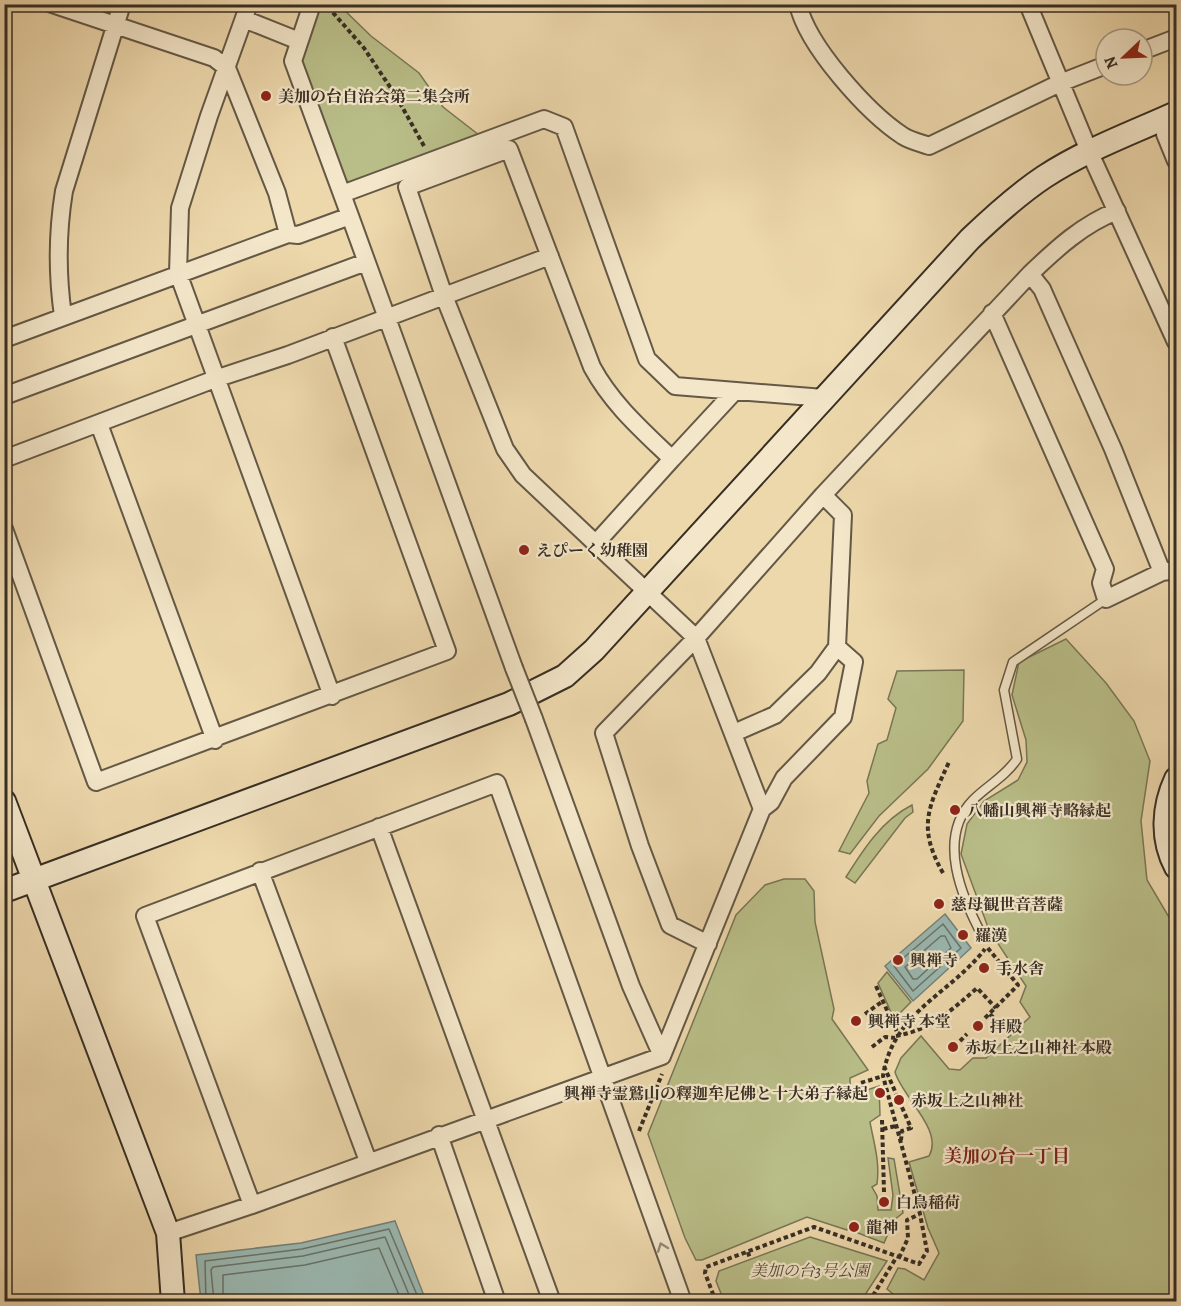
<svg xmlns="http://www.w3.org/2000/svg" width="1181" height="1306" font-family="Alegreya,'Noto Serif JP',serif">
  <style>
    .green { fill: #b9be88; stroke: #787656; stroke-width: 1.5 }
    .water { fill: #9bb8b1; stroke: #738179; stroke-width: 1.5 }
    .lines { fill: none; stroke-linecap: round; stroke-linejoin: round }
    .shore { stroke: #69736a; stroke-width: 1.5 }
    .lane-casing { stroke: #645846; stroke-width: 11 }
    .street-casing { stroke: #645846; stroke-width: 20 }
    .secondary-casing { stroke: #372e24; stroke-width: 26 }
    .path { stroke: #372e24; stroke-width: 4; stroke-dasharray: 4.5 3; stroke-linecap: butt }
    .lane { stroke: #f3e6c9; stroke-width: 8 }
    .street { stroke: #f3e6c9; stroke-width: 16 }
    .secondary { stroke: #f3e6c9; stroke-width: 22 }
    .street-bridge-casing { stroke: #645846; stroke-width: 20; stroke-linecap: butt }
    .street-bridge { stroke: #f3e6c9; stroke-width: 16 }
    .oneway { stroke: #958a76 }
    .poi-dot { fill: #8f2418; stroke: #f3e6c9; stroke-width: 2 }
    .labels { text-anchor: middle; stroke-width: 4.5; stroke-linejoin: round; paint-order: stroke }
    .poi-label { font-size: 16px; font-weight: bold; fill: #372e24; stroke: #f3e6c9; text-anchor: start }
    .park-label { font-size: 16px; font-style: italic; fill: #514b38; stroke: #f3e6c9 }
    .neighbourhood-label { font-size: 18px; font-weight: bold; fill: #7a1f14; stroke: #f3e6c9 }
  </style>
  <rect width="100%" height="100%" fill="#edd8ac"/>
  <filter id="stains"><feTurbulence type="fractalNoise" baseFrequency=".00333" numOctaves="4"/><feColorMatrix values="0 0 0 0 .2 0 0 0 0 .09 0 0 0 0 .02 0 0 0 .5 -.17"/></filter>
  <radialGradient id="worn" r=".72"><stop offset=".6" stop-color="#630" stop-opacity="0"/><stop offset="1" stop-color="#630" stop-opacity=".3"/></radialGradient>
  <!-- green -->
  <path class="green" d="M318,5H339L371,36L419,73L443,107L479,135L351,184L343,179L298,61Z
    M1066,639L1106,683L1134,721L1150,761L1141,821L1147,880L1176,929V1301L903,1302L887,1289L898,1268L905,1269L924,1280L939,1253L928,1228L909,1162L929,1156C944,1130 902,1097 895,1072L901,1058L921,1036L949,1069L960,1070L973,1058H986L1030,1017L1020,1002L1026,986L989,930L961,854L967,824L984,801L1018,780L1027,762L1026,740L1012,695L1019,662Z
    M964,670L963,721L928,769L879,816L850,854L839,851L869,793L867,781L878,744L887,740L896,708L888,699L897,671Z
    M912,805L913,812L905,818L855,883L846,877C863,850 882,820 912,805Z
    M784,879H805L814,891L815,922L834,1009L832,1019L868,1070L850,1078V1087L858,1093L879,1086L880,1115L870,1122C874,1144 880,1161 877,1184L872,1187L877,1196L878,1210H891L893,1195L888,1158L894,1159L903,1213L894,1220L884,1243L858,1233L859,1226L849,1223L847,1230L807,1217L702,1260H696L685,1238L648,1134L736,915L765,885Z
    M887,972L911,1002L894,1019L878,983Z
    M810,1237L887,1261L861,1301H724L716,1281L719,1271Z"/>
  <!-- water -->
  <path class="water" d="M945,914L971,948L913,1001L885,966Z
    M395,1221L426,1301H201L196,1255L301,1243Z"/>
  <g class="lines">
    <!-- shore -->
    <path class="shore" d="M943,924L961,948L913,991L894,966Z
      M941,936H945L951,948L917,979H913L905,967Z
      M206,1302L205,1261L302,1249L389,1229L420,1302
      M214,1302L211,1270L213,1267L303,1256L385,1237L412,1302
      M223,1302V1275L305,1265L379,1248L402,1302"/>
    <defs>
      <path id="lane" d="M983,937C962,898 936,838 973,800C988,785 1005,777 1017,759L1004,690L1013,662L1106,599"/>
      <path id="street" d="M249,4L209,116L180,208L178,273L332,696
        M798,4C807,46 868,113 903,136C911,141 921,143 929,146L1060,83L1106,65
        M1028,4L1089,151L1176,342
        M244,19L299,41
        M1142,51L1176,38
        M1165,134L1176,161
        M342,194L544,119L564,127L647,359L675,386L824,398
        M350,216L514,668
        M288,234L298,235L350,216L293,61L312,4
        M1030,274L1042,289L1113,449L1162,572
        M992,313L1105,569L1101,583L1106,599L1162,572L1176,570
        M63,316C57,274 57,234 64,191L122,4
        M4,339L288,234L277,193L227,68L214,58L52,4
        M4,396L366,262
        M99,424L215,740
        M4,459L215,379L288,355L550,256
        M672,459L735,391
        M4,529L96,782L447,651L333,337
        M534,719L631,986L662,1056
        M734,733L775,715L818,673L837,647L843,515L823,495
        M762,809L771,802L784,778L843,717L854,662L837,647
        M379,827L552,1302
        M260,871L368,1161
        M708,944L670,925L640,846L604,733L696,638L823,495L1030,274C1056,249 1083,224 1117,211
        M439,1135L497,1302
        M252,1205L145,916L497,783L683,1302
        M168,1233L252,1205L662,1056L762,809L696,638L523,475L505,449L444,296L407,187L509,149L592,367C612,404 642,430 672,459L597,542"/>
      <path id="secondary" d="M1176,779C1163,807 1161,839 1176,867
        M4,801L168,1233L173,1302
        M4,891L509,704L565,676L594,650L970,239C993,217 1017,195 1044,177C1085,150 1132,133 1176,113"/>
    </defs>
    <!-- lane casing -->
    <use href="#lane" class="lane-casing"/>
    <!-- street casing -->
    <use href="#street" class="street-casing"/>
    <!-- secondary casing -->
    <use href="#secondary" class="secondary-casing"/>
    <!-- path -->
    <path class="path" d="M328,7L364,48L396,96L424,146
      M943,873C917,827 928,808 949,762
      M876,986L897,1032
      M865,1014L883,1001
      M990,1014L1004,1029
      M985,1018L1018,985L987,947
      M896,1036C930,1030 952,1010 977,988L996,1008
      M960,1041L967,1034
      M872,1047L885,1037L895,1038
      M884,1066L911,1128L902,1131L901,1140
      M861,1083L883,1076
      M882,1120L884,1192
      M883,1129L896,1126
      M639,1131L662,1074
      M748,1252L750,1259
      M899,1258L908,1238L907,1220L920,1214
      M716,1302L705,1273L706,1267L814,1227L919,1264L927,1251L920,1214L883,1076C893,1012 949,995 985,949
      M869,1302L896,1258"/>
    <!-- lane -->
    <use href="#lane" class="lane"/>
    <!-- street -->
    <use href="#street" class="street"/>
    <!-- secondary -->
    <use href="#secondary" class="secondary"/>
    <defs>
      <path id="street-bridge" d="M514,668L534,719"/>
    </defs>
    <!-- street-bridge casing -->
    <use href="#street-bridge" class="street-bridge-casing"/>
    <!-- street-bridge -->
    <use href="#street-bridge" class="street-bridge"/>
  </g>
  <!-- one-way arrows -->
  <defs><path id="oneway-chevron" d="M-2-3.5L2.5 0L-2 3.5" fill="none" stroke-width="1.6" stroke-linecap="round" stroke-linejoin="round" transform="scale(1.5)"/></defs>
  <use class="oneway" href="#oneway-chevron" transform="translate(662 1247) rotate(-110)"/>
  <!-- markers -->
  <g class="poi-dot">
    <circle cx="266" cy="96" r="6"/>
    <circle cx="524" cy="550" r="6"/>
    <circle cx="955" cy="810" r="6"/>
    <circle cx="939" cy="904" r="6"/>
    <circle cx="963" cy="935" r="6"/>
    <circle cx="898" cy="960" r="6"/>
    <circle cx="984" cy="968" r="6"/>
    <circle cx="856" cy="1021" r="6"/>
    <circle cx="978" cy="1026" r="6"/>
    <circle cx="953" cy="1047" r="6"/>
    <circle cx="880" cy="1093" r="6"/>
    <circle cx="899" cy="1100" r="6"/>
    <circle cx="884" cy="1202" r="6"/>
    <circle cx="854" cy="1227" r="6"/>
  </g>
  <g class="labels">
    <!-- poi labels -->
    <g class="poi-label">
      <text x="278" y="102">美加の台自治会第二集会所</text>
      <text x="536" y="556">えぴーく幼稚園</text>
      <text x="967" y="816">八幡山興禅寺略縁起</text>
      <text x="951" y="910">慈母観世音菩薩</text>
      <text x="975" y="941">羅漢</text>
      <text x="910" y="966">興禅寺</text>
      <text x="996" y="974">手水舎</text>
      <text x="868" y="1027">興禅寺 本堂</text>
      <text x="990" y="1032">拝殿</text>
      <text x="965" y="1053">赤坂上之山神社 本殿</text>
      <text x="868" y="1099" text-anchor="end">興禅寺霊鷲山の釋迦牟尼佛と十大弟子縁起</text>
      <text x="911" y="1106">赤坂上之山神社</text>
      <text x="896" y="1208">白鳥稲荷</text>
      <text x="866" y="1233">龍神</text>
    </g>
    <!-- park labels -->
    <g class="park-label">
      <text x="810" y="1276">美加の台3号公園</text>
    </g>
    <!-- neighbourhood labels -->
    <g class="neighbourhood-label">
      <text x="1007" y="1162">美加の台一丁目</text>
    </g>
  </g>
  <!-- margin -->
  <rect width="1181" height="1306" fill="none" stroke="#edd8ac" stroke-width="24"/>
  <rect x="6" y="6" width="1169" height="1294" fill="none" stroke="#372e24" stroke-width="3"/>
  <rect x="12" y="12" width="1157" height="1282" fill="none" stroke="#372e24" stroke-width="1.5"/>
  <!-- north arrow -->
  <g transform="translate(1124 57) rotate(247)"><circle r="28" fill="#f3e6c9" stroke="#a89c87" stroke-width="1.5"/>
  <path d="M0-4.5L10 22L0 15L-10 22Z" fill="#8f2418"/>
  <text y="-9" font-size="16" font-weight="bold" text-anchor="middle" fill="#372e24">N</text>
  </g>
  <rect width="100%" height="100%" filter="url(#stains)"/>
  <rect width="100%" height="100%" fill="url(#worn)"/>
</svg>
